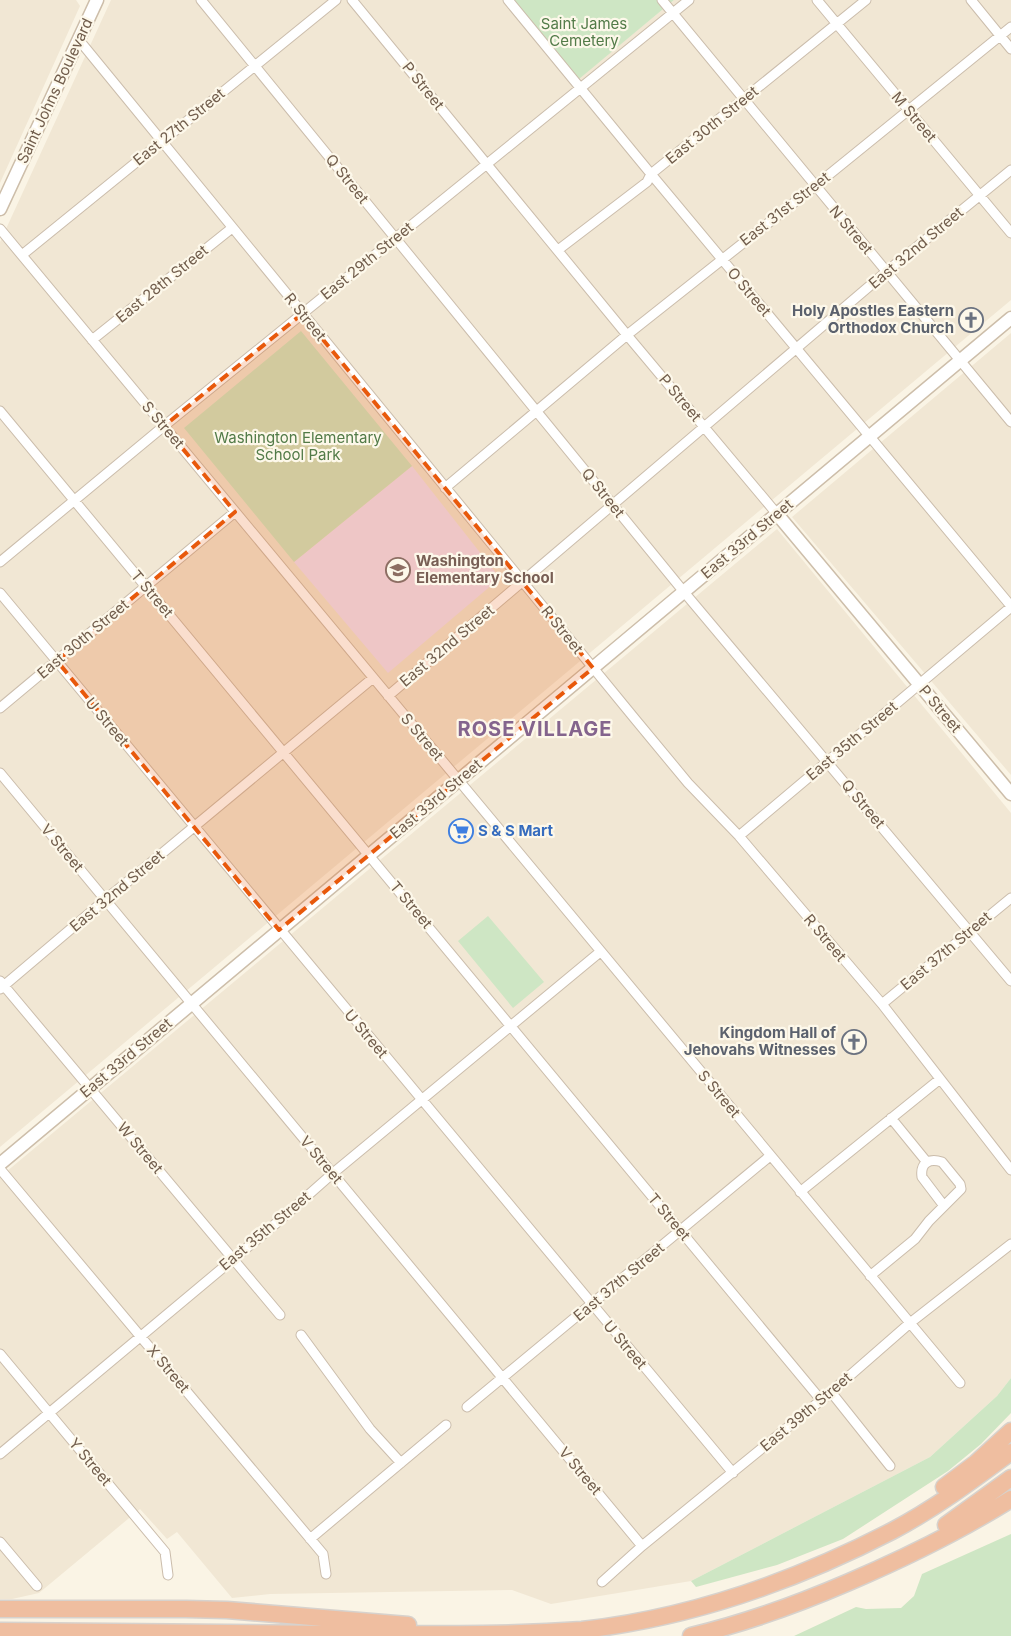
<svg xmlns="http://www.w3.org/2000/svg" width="1011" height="1636" font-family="Inter,sans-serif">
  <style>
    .residential { fill: #f1e7d4 }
    .education { fill: #f1e1f6 }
    .green { fill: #cee6c4 }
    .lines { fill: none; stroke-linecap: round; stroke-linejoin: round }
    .street-casing { stroke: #cbbdac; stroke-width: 11 }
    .secondary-casing { stroke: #cdbeaa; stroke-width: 15 }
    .highway-casing { stroke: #d7d2cd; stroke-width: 19 }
    .street { stroke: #fff; stroke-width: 9 }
    .secondary { stroke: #fff; stroke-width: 12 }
    .highway { stroke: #efbea0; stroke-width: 16 }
    .marked { fill: #e8590c; fill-opacity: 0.2; stroke: #e8590c; stroke-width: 4; stroke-dasharray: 10 6; stroke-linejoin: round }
    .labels { text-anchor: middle; stroke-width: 4.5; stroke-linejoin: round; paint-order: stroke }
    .park-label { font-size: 15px; fill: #527b48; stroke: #fdf8ea }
    .street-label { font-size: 15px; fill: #715d4c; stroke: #fdf8ea }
    .worship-label { font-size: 15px; font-weight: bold; fill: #5b616d; stroke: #fdf8ea; text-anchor: end }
    .education-label { font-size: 15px; font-weight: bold; fill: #785e54; stroke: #fdf8ea; text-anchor: start }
    .shop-label { font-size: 15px; font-weight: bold; fill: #366cbe; stroke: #fdf8ea; text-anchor: start }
    .district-label { font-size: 20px; font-weight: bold; letter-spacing: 1px; fill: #84648d; stroke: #fdf8ea }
  </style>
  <rect width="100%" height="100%" fill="#faf4e5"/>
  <!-- residential -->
  <path class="residential" d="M0,0H76L80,6L0,183Z
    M111,0H514L579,78L674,0H1011V300L0,1147V242Z
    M1011,333V775L792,517Z
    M777,529L1011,813V1378L997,1396L930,1457L691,1581L551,1604L512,1590L270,1594L232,1598L177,1532L167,1539L140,1509L39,1593L12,1599H0V1177Z"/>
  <!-- education -->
  <path class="education" d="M412,466L500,578L388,673L294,562Z"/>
  <!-- green -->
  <path class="green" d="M514,0H674L579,79Z
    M301,331L412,466L294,562L184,428Z
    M488,916L544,982L513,1008L458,941Z
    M1011,1378V1413L981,1444L948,1471L843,1539L777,1565L696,1587L691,1581L930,1457L997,1396Z
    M1011,1534V1636H794L856,1607L866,1609L901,1608L914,1596L922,1574Z"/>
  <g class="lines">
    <defs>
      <path id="street" d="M201,0L684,592L1011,981
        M352,0L627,335L777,514
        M508,0L651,174L1011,606
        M662,0L1011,422
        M817,0L1011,233
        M971,0L1011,49
        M79,40L635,719L688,783L739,836L882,1004L1011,1170
        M0,229L960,1383
        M558,250L647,182L651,174L866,0
        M22,255L336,0
        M92,340L232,228
        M0,411L821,1400
        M445,488L627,335L815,186L1011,27
        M0,562L164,426L689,0
        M0,593L733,1473
        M388,696L886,272L1011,170
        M0,708L235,512
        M0,773L642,1546
        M739,836L1011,607
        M0,981L280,1315
        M0,989L105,900L148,865L373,678
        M882,1004L1011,898
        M891,1118L926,1161
        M0,1169L323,1554L326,1574
        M800,1192L940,1079
        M870,1276L915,1239L929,1221L961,1189L960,1184L942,1162C929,1158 920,1163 922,1177L944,1206
        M301,1335L370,1429L401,1463
        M0,1354L165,1552L168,1575
        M831,1392L890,1466
        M467,1407L770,1156
        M0,1454L280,1220L332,1174L600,952
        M310,1539L446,1425
        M0,1542L37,1586
        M602,1582L642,1546L831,1392L910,1323L1011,1244"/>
      <path id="secondary" d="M0,209L97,0
        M777,514L1011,794
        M0,1164L1011,318"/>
      <path id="highway" d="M944,1487L976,1463L1011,1431
        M946,1525L1011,1478
        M0,1609H186L227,1610L408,1625
        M0,1631C111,1633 222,1634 333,1634C416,1634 499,1636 582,1630C691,1618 795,1581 892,1531C934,1509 973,1480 1011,1452
        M691,1636C746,1623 798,1604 849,1582C905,1558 960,1531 1011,1499"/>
    </defs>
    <!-- street casing -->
    <use href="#street" class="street-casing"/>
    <!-- secondary casing -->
    <use href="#secondary" class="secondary-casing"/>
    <!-- highway casing -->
    <use href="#highway" class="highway-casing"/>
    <!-- street -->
    <use href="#street" class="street"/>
    <!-- secondary -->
    <use href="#secondary" class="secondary"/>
    <!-- highway -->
    <use href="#highway" class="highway"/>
  </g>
  <!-- marked area -->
  <path class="marked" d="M302,314L593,668L279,930L57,661L235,512L164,426Z"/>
  <!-- icons -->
  <defs>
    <symbol id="church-ring" viewBox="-11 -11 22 22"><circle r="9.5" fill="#fdf8ea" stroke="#6b7280" stroke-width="1.5"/><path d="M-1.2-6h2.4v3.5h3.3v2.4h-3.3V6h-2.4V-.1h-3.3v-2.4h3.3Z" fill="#6b7280"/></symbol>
    <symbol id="school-ring" viewBox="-11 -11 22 22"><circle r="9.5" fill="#fdf8ea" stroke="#8d6e63" stroke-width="1.5"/><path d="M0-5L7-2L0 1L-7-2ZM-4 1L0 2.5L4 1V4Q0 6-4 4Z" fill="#8d6e63"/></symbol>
    <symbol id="supermarket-ring" viewBox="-11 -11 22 22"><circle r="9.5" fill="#fdf8ea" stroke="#3f7fe0" stroke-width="1.5"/><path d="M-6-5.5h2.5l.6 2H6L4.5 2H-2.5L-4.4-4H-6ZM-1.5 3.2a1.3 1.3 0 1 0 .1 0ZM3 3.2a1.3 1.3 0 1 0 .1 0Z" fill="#3f7fe0"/></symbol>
  </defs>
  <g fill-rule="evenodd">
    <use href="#church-ring" x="957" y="306" width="28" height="28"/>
    <use href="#school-ring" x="384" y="556" width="28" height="28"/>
    <use href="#supermarket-ring" x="447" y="817" width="28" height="28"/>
    <use href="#church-ring" x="840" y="1028" width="28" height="28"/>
  </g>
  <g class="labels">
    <!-- park labels -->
    <g class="park-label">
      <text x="584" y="29">Saint James<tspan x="584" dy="17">Cemetery</tspan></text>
      <text x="298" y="443">Washington Elementary<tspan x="298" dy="17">School Park</tspan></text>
    </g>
    <!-- street labels -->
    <g class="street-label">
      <text transform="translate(423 86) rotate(51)" y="5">P Street</text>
      <text transform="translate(55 91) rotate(-65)" y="5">Saint Johns Boulevard</text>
      <text transform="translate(914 117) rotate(50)" y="5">M Street</text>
      <text transform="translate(712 125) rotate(-39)" y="5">East 30th Street</text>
      <text transform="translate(179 127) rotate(-39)" y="5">East 27th Street</text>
      <text transform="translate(347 179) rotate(51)" y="5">Q Street</text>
      <text transform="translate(785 209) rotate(-38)" y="5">East 31st Street</text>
      <text transform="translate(851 230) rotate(50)" y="5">N Street</text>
      <text transform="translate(916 248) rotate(-40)" y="5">East 32nd Street</text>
      <text transform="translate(367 261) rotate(-39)" y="5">East 29th Street</text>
      <text transform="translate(162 284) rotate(-39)" y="5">East 28th Street</text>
      <text transform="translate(749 292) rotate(50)" y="5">O Street</text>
      <text transform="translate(305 317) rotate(51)" y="5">R Street</text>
      <text transform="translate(680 398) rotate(50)" y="5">P Street</text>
      <text transform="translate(163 425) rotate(50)" y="5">S Street</text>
      <text transform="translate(603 493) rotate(51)" y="5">Q Street</text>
      <text transform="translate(747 539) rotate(-40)" y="5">East 33rd Street</text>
      <text transform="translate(152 594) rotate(50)" y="5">T Street</text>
      <text transform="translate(562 630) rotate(51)" y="5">R Street</text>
      <text transform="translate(83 639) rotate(-40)" y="5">East 30th Street</text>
      <text transform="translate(447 646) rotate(-40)" y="5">East 32nd Street</text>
      <text transform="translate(940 709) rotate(50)" y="5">P Street</text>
      <text transform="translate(107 722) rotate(50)" y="5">U Street</text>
      <text transform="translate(422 737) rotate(50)" y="5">S Street</text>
      <text transform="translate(852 741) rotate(-40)" y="5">East 35th Street</text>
      <text transform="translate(436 799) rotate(-40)" y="5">East 33rd Street</text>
      <text transform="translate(863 804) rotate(50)" y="5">Q Street</text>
      <text transform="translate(62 848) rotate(50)" y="5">V Street</text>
      <text transform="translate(117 891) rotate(-40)" y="5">East 32nd Street</text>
      <text transform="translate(411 905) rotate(50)" y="5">T Street</text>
      <text transform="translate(825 938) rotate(50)" y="5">R Street</text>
      <text transform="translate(946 951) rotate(-40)" y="5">East 37th Street</text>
      <text transform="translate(366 1034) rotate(50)" y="5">U Street</text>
      <text transform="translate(126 1058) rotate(-40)" y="5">East 33rd Street</text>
      <text transform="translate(719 1094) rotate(50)" y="5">S Street</text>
      <text transform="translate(140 1148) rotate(50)" y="5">W Street</text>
      <text transform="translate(321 1160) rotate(50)" y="5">V Street</text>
      <text transform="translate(669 1217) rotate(50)" y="5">T Street</text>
      <text transform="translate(265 1231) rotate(-40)" y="5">East 35th Street</text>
      <text transform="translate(619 1282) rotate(-40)" y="5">East 37th Street</text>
      <text transform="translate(625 1345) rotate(50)" y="5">U Street</text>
      <text transform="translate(168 1369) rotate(50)" y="5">X Street</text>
      <text transform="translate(806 1412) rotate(-40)" y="5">East 39th Street</text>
      <text transform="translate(90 1462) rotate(50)" y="5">Y Street</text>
      <text transform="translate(580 1471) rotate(50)" y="5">V Street</text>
    </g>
    <!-- worship labels -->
    <g class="worship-label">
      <text x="954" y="316">Holy Apostles Eastern<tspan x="954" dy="17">Orthodox Church</tspan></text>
      <text x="836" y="1038">Kingdom Hall of<tspan x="836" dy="17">Jehovahs Witnesses</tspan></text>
    </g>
    <!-- education labels -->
    <g class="education-label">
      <text x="416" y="566">Washington<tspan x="416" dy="17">Elementary School</tspan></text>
    </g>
    <!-- shop labels -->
    <g class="shop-label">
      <text x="478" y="836">S &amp; S Mart</text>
    </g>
    <!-- district labels -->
    <g class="district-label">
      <text x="535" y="736">ROSE VILLAGE</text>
    </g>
  </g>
</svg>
